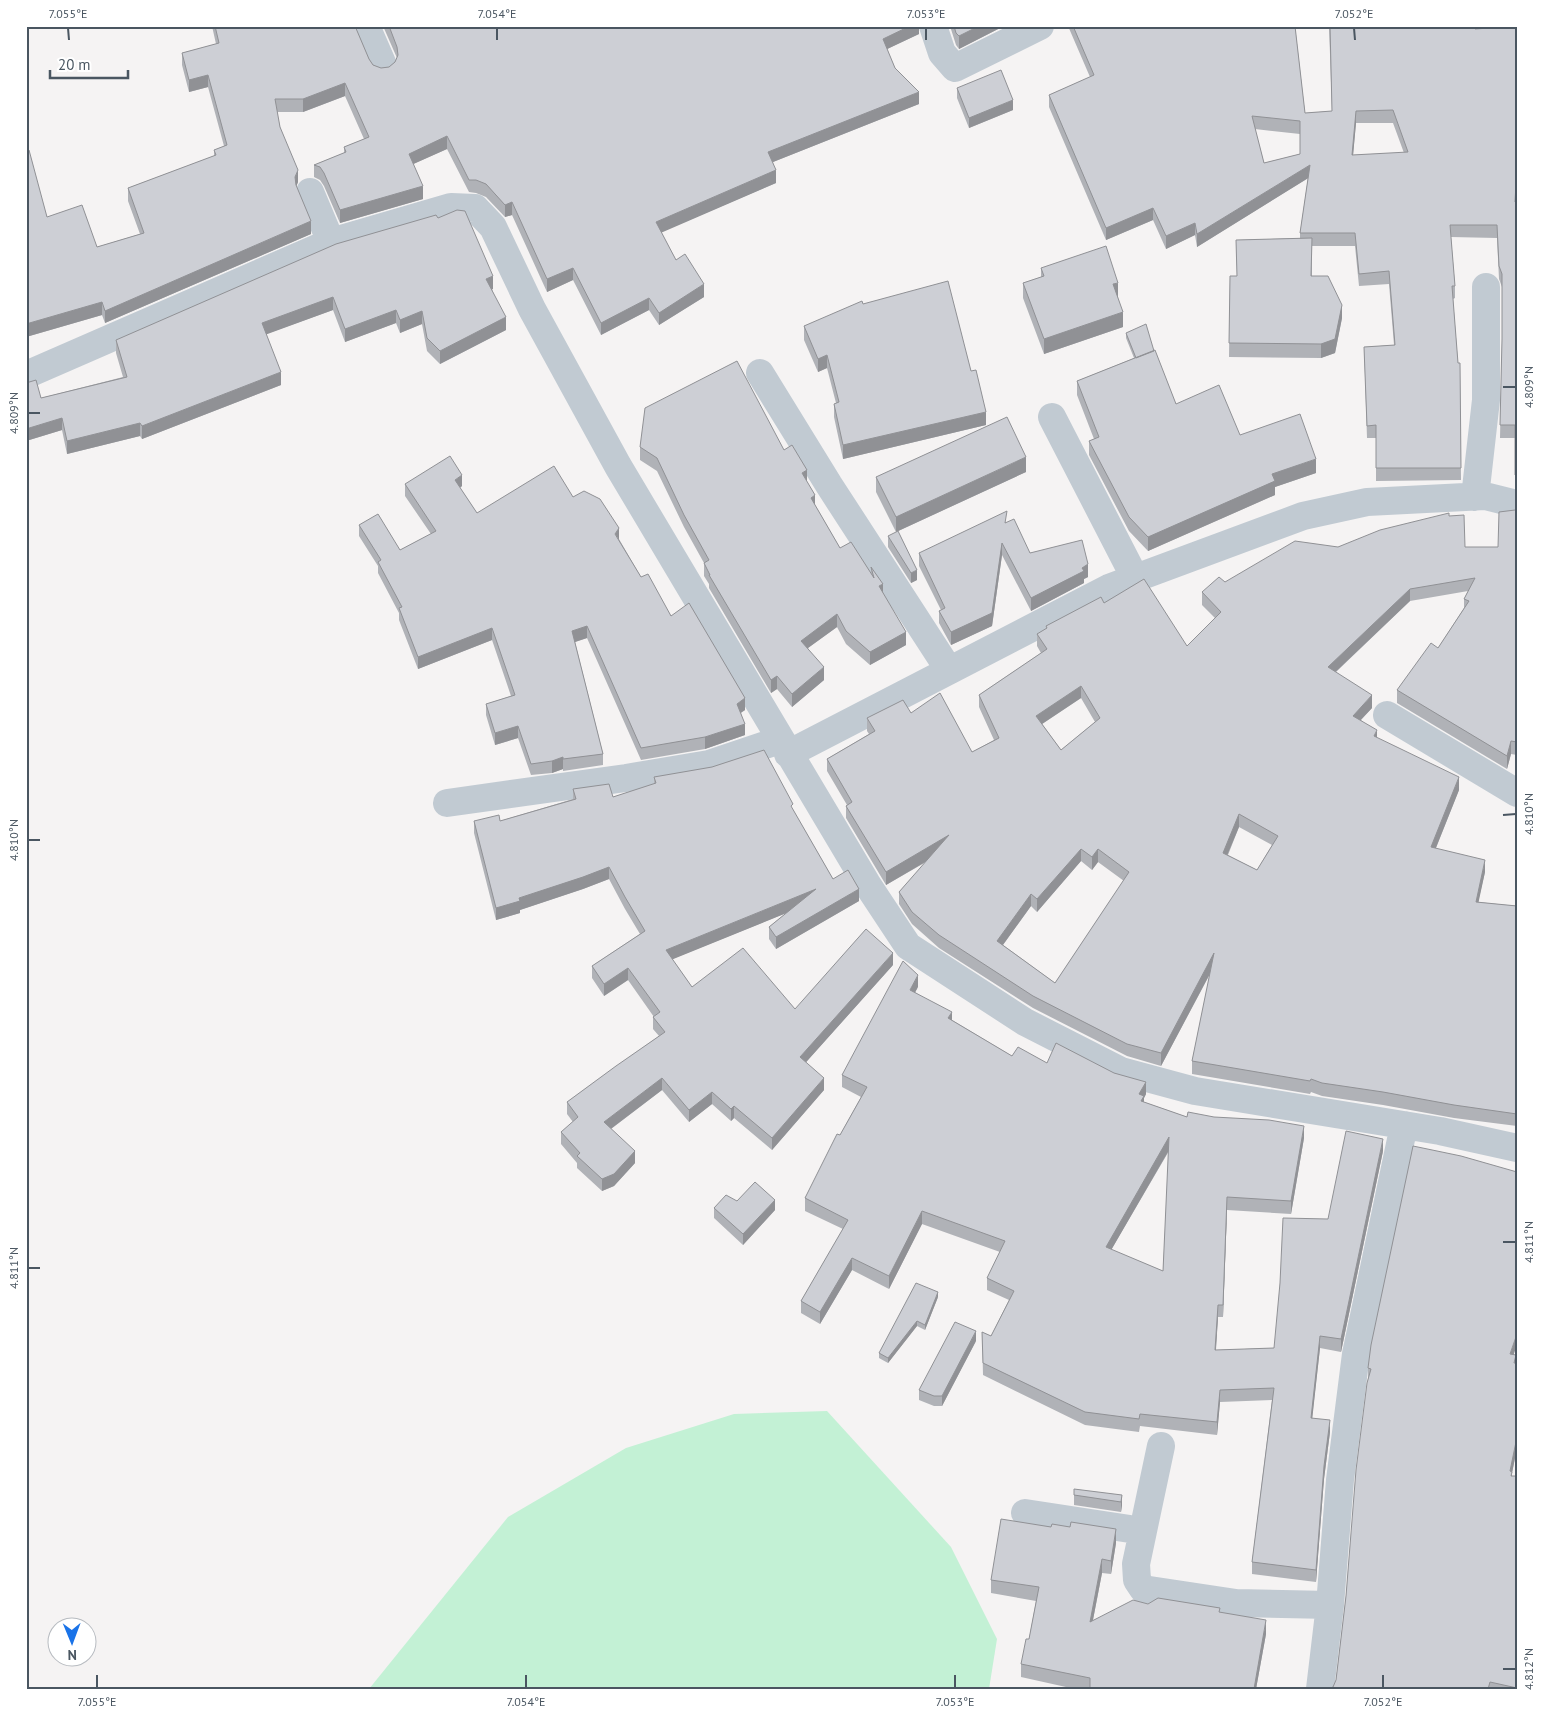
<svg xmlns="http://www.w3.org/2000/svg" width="1543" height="1715" font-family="'PT Sans',sans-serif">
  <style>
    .green { fill: #c3f1d5 }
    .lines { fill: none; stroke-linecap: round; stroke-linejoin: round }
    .minor { stroke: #c1cad2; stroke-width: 28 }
    .wall { fill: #b0b2b7; fill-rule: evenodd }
    .shaded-wall { fill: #909195 }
    .building { fill: #cdcfd5; stroke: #909195; fill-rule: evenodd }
    .ticks { fill: none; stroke: #4a5661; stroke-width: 2 }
    .neatline { fill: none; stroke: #4a5661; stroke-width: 2 }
    .ticks-label { font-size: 12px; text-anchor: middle; fill: #4a5661 }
  </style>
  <rect width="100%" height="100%" fill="#f5f3f3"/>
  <!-- green -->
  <path class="green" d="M827,1411L951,1547L997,1639L989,1689H369L508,1517L626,1448L734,1414Z"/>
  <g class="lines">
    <!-- minor -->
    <path class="minor" d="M366,26L383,65
      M933,26L942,53L955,68L1040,26
      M310,192L331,242
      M760,373L829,485L949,670
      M26,375L331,242L451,207L475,208L493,227L532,309L618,466L867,884L908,946L1025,1022L1121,1071L1195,1091L1440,1131L1517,1148
      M1052,417L1135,578
      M1475,497L1486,400V287
      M1387,715L1517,793
      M788,754L1109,588L1303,516L1367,502L1485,496L1517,504
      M447,803L626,778L709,764L780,740
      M1161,1446L1136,1564L1137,1580L1143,1589L1236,1603L1330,1605
      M1025,1513L1143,1531
      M1320,1689L1330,1605L1340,1480L1356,1354L1404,1125"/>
  </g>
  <!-- wall -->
  <path class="wall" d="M212,26H355L369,59L373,65L381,68L389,67L395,62L397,58L383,26H919V34L887,49L895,68L919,104L773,162L776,183L661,232L676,260L704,297L659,325L649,310L601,335L573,280L547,292L512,215L505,217L486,197L476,193L469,192L447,149L413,164L423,199L340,223L324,186L320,180L314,177V165L344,153V147L364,139L345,96L303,112H277L280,127L298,182L296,186L311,234L105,323L102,315L26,337V151L47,217L97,247L140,234L128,201V188L214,156V150L224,146L208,87L189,92L182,65V53L216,44Z
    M950,26H1004L959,49L956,45Z
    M1068,26H1295L1305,113L1332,111L1329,26H1475L1516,202H1517V488L1515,487V438H1500L1502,343V287L1499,279L1497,238L1451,237L1455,286V298L1453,299L1458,363H1460L1461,480L1376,481V438H1367L1364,347L1394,345L1389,284L1359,286L1355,246H1312V276L1342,318L1335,353L1321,358L1229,357L1230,276H1237L1236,240L1300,238V233L1308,178L1197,247L1195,235L1166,249L1153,220L1106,240L1049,107V95L1090,77ZM1356,123H1393L1404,153L1353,155ZM1255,129L1300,134V154L1264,163Z
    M957,88L1013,110L969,128L957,98Z
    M438,218L493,289H492L506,330L440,364L427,351L422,324L400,333L396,323L345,342L333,310L266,334L281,385L142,439L140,436L67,454L62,430L26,441V383L41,398L123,377L116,353V340Z
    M1041,268L1118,298L1123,327L1044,354L1023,298V283L1041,277Z
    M863,304L971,371L986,425L843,459L834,417V404L836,403L827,368L818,372L804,340V326Z
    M1126,333L1154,351L1176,404L1316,473L1275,487V495L1148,551L1129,531L1089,455V441L1094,439L1077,395V381L1134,358L1126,338Z
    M640,447L784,450L807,482L815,505L840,548L871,574V567L906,645L870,665L846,644L837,627L808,648L824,680L792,707L777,689L771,693L709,588V584L704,576V563L684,527L657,471L640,460Z
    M1026,472L896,532L876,492V477Z
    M405,484L462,486L460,488L477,513L573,497L619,539L641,577L745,710L741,713L745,735L705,749L641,760L587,638L575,642L603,754V765L563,771V769L552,773L531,775L518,738L495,745L486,715V704L511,696L492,640L418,669L399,620V613L378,573V566L359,536V525L400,550L431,534L405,496Z
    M1517,510V755L1511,754L1507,769L1397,703V690L1438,648L1464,608V599L1468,591L1410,601L1336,672L1372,708L1361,720L1377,738L1459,790L1436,848L1485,872L1478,902L1517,906V1126L1454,1118L1383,1105L1322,1096L1311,1092L1310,1094L1192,1074V1061L1210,974L1161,1066L1127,1056L1033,1008L939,948L912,924L899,904V892L926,862L886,885L846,818V806L847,805L827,771V759L869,734L867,731V718L911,713L972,752L994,740L979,707V695L1041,653L1037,646V634L1046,629V626L1104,603L1187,646L1215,618L1202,605V592L1225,582L1338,547L1449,516L1465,547H1498ZM1081,698L1095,722L1061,750L1042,724ZM1239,827L1272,845L1257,870L1228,855ZM1081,861L1092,870L1098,862L1124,881L1055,983L1003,945L1031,906L1037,912Z
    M1007,522L1030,553L1088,577L1084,579V583L1031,611L1002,555L992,626L951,645L939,623V611L941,610L919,566V553Z
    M888,536L917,580L911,583L888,547Z
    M654,777L793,810L833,879L859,901L776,949L769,939V927L786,913L672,959L692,987L795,1009L893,965L806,1062L824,1090L772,1150L734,1118L731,1121L712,1104L689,1122L662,1090L611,1129L635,1163L614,1186L602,1191L577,1168V1163L561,1144V1132L573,1122L567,1114V1102L659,1036L653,1029V1017H654L628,980L604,996L592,978V966L640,934L625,909L609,879L583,889L520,910V913L496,920L474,833V821H500L573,799V789L613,797L654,784Z
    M918,987L915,992L952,1020L1012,1056L1047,1063L1146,1094L1144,1098V1102L1187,1117L1304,1138L1291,1214L1227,1210L1223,1317H1218L1216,1350L1274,1348L1328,1219L1383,1151L1341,1352L1320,1348L1312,1418L1330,1432L1324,1479L1316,1582L1252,1574V1562L1272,1400L1220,1402L1217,1435L1140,1426L1139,1432L1085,1425L983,1375L982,1332L991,1336L1009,1300L987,1290V1278L1000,1252L922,1224L889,1289L852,1270L820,1324L801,1313V1301L843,1229L805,1211V1198L861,1097L842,1087V1075ZM1169,1151L1163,1271L1111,1250Z
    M737,1201L775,1210L743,1245L714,1218V1208Z
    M938,1297L925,1330L917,1326L888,1363L879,1358V1353Z
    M976,1341L942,1406H934L919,1400V1390Z
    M1514,1355L1516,1363H1517V1448L1512,1473V1476H1517V1689H1330L1333,1687L1336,1680L1346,1596L1368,1378V1368Z
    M1074,1495H1122V1505L1121,1512L1074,1505Z
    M1116,1543L1111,1574L1102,1573L1093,1620L1148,1604L1220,1612L1266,1634L1256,1689H1075L1021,1677V1664L1029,1639L1036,1601L991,1593V1580Z"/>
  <!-- shaded-wall -->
  <path class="shaded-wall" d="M910,26H919V34L883,51V39Z
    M979,26H1004L959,49V36Z
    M208,75V87L189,92V80Z
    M345,83V96L303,112V99Z
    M919,92V104L768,164V152Z
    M1013,100V110L969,128V118Z
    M1356,111V123L1352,167V155Z
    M447,136V149L409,166V154Z
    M1310,165V177L1197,247V234Z
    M298,170V182L295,190V177Z
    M776,170V183L656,235V222Z
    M423,186V199L340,223V210Z
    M512,202V215L505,217V205Z
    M1153,208V220L1106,240V228Z
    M311,221V234L105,323V311Z
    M1195,223V235L1166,249V236Z
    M573,268V280L547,292V279Z
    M493,276V289L486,292V279Z
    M1118,283V298L1113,299V284Z
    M704,284V297L659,325V313Z
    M333,297V310L262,336V323Z
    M649,298V310L601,335V323Z
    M102,302V315L26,337V324Z
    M1342,305V318L1335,353L1321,358V344Z
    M396,310V323L345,342V329Z
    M422,311V324L400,333V320Z
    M1123,312V327L1044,354V339Z
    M506,317V330L440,364V351Z
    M827,355V368L818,372V359Z
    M281,372V385L142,439V426Z
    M986,412V425L843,459V445Z
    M62,418V430L26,441V429Z
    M140,423V436L67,454V441Z
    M1026,457V472L896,532V517Z
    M1316,459V473L1275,487V495L1148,551V537L1272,474Z
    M807,470V482L802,473Z
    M462,475V486L455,491V480Z
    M815,495V508L811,498Z
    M619,528V540L615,534Z
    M1002,543V555L992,626L951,645V632Z
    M1088,564V577L1084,579V583L1031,611V598Z
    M917,570V580L911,583V573Z
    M883,584V597L879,586Z
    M1410,589V601L1328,679V667Z
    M837,614V627L801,653V641Z
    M587,626V638L572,643V631Z
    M492,628V640L418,669V657Z
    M906,632V645L870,665V652Z
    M824,667V680L792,707V694Z
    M777,676V689L771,693V680Z
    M1081,686V698L1036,728V716Z
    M1372,695V708L1353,728V716Z
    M745,698V710L737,715V704Z
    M745,724V735L705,749V737Z
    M518,726V738L495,745V733Z
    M1377,730V743L1374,736Z
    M1511,741V754L1507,769V756Z
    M563,757V769L552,773V761Z
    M1459,777V790L1431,860V847Z
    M1239,814V827L1223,865V853Z
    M949,835V848L886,885V872Z
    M1081,849V861L1037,912V899Z
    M1098,849V862L1092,870V857Z
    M1485,860V872L1476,914V902Z
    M609,867V879L583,889L520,910V913L496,920V908L519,898Z
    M816,889V901L666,962V950Z
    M859,889V901L776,949V937Z
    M1031,894V906L997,953V941Z
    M893,953V965L800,1069V1057Z
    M1214,953V966L1161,1066V1053Z
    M628,968V980L604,996V984Z
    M918,975V987L910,1002V990Z
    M952,1012V1025L948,1018Z
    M662,1078V1090L604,1134V1122Z
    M824,1078V1090L772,1150V1138Z
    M1146,1082V1094L1144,1098V1109L1139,1094Z
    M712,1092V1104L689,1122V1110Z
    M734,1106V1118L731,1121V1109Z
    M1304,1126V1138L1291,1214V1201Z
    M1169,1137V1150L1106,1259V1247Z
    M1383,1139V1151L1341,1352V1339Z
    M635,1151V1163L614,1186L602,1191V1179Z
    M1227,1197V1210L1223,1317V1305Z
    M775,1200V1210L743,1245V1234Z
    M922,1211V1224L889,1289V1276Z
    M852,1258V1270L820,1324V1312Z
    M938,1292V1297L925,1330V1325Z
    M1218,1305V1317L1215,1362V1350Z
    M917,1321V1326L888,1363V1358Z
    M976,1331V1341L942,1406V1396Z
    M1517,1334V1345L1510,1365V1354Z
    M1320,1336V1348L1311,1430V1418Z
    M1220,1390V1402L1217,1435V1422Z
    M1330,1420V1432L1324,1479L1316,1582V1570L1324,1466Z
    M1517,1437V1448L1512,1473V1483L1510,1471Z
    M1122,1495V1505L1121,1512V1502Z
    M1116,1529V1543L1111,1574V1561Z
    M1102,1559V1573L1090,1635V1622Z
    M1266,1620V1634L1256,1689H1254Z"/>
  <!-- building -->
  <path class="building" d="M215,26H355L369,59L373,65L381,68L389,67L395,62L398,55L397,47L389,26H910L883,39L895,68L919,92L768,152L776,170L656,222L676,260L685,254L704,284L659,313L649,298L601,323L573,268L547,279L512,202L505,205L486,184L476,180H469L447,136L409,154L423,186L340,210L324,173L320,167L314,165L346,152L344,147L369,137L345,83L303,99H275L280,127L298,170L295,177L296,185L311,221L105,311L102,302L26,324V151L29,150L47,217L82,205L97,247L144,233L128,188L216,155L214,150L227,145L208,75L189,80L182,53L219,43Z
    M954,26H979L959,36L956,33Z
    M1073,26H1295L1305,113L1332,111L1330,26H1475V29L1517,26V165L1515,202H1517V475H1515V425H1500L1502,339V274L1499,266L1497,225H1450L1455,286H1452L1458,363H1460L1461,468H1376V425L1367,426L1364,347L1395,345L1389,271L1359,274L1355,233H1300L1310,165L1197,234L1195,223L1166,236L1153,208L1106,228L1049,95L1094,75ZM1393,110L1408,152L1352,155L1356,111ZM1252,116L1300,121V154L1264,163Z
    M1001,70L1013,100L969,118L957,88Z
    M457,210L465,211L493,276L486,279L506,317L440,351L427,338L422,311L400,320L396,310L345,329L333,297L262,323L281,372L142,426L140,423L67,441L62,418L26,429V383L36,380L41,398L127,377L116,340L336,244L436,215L438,218Z
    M1312,238L1311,276H1328L1342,305L1335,339L1321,344L1229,343L1230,276H1237L1236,240Z
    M1106,246L1118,283L1113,284L1123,312L1044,339L1023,283L1044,276L1041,268Z
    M948,281L971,371L976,370L986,412L843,445L834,404L839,402L827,355L818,359L804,326L862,301L863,304Z
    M1146,324L1154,351L1136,358L1126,333Z
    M1155,350L1176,404L1219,385L1240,435L1300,414L1316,459L1272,474L1275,481L1148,537L1129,517L1089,441L1099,437L1077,381Z
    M737,361L784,450L792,445L807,470L802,473L815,495L811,498L840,548L851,542L874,578L871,567L883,584L879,586L906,632L870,652L846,631L837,614L801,641L824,667L792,694L777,676L771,680L709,575H710L704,563L709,560L684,515L657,458L640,447L645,408Z
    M1007,417L1026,457L896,517L876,477Z
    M450,456L462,475L455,480L477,513L554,466L573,497L584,491L600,499L619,528L615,534L641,577L648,574L671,616L689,603L745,698L737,704L745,724L705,737L641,748L587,626L572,631L603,754L563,759V757L552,761L531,764L518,726L495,733L486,704L515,695L492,628L418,657L399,608L402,607L378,562L381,560L359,525L378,514L400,550L436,531L405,484Z
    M1515,510H1517V742L1511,741L1507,756L1397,690L1431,643L1438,648L1469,601L1464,599L1475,578L1410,589L1328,667L1372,695L1353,716L1377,730L1374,736L1459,777L1431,847L1485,860L1476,902L1517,906V1114L1454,1105L1383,1092L1322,1083L1311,1079L1310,1081L1192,1061L1214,953L1161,1053L1127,1044L1033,996L939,935L912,912L899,892L949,835L886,872L846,806L852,802L827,759L875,731L867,718L903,700L911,713L940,693L972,752L999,738L979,695L1047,649L1037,634L1047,628L1046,626L1101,597L1104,603L1144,579L1187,646L1221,612L1202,592L1219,577L1225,582L1295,541L1338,547L1380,530L1449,513V516L1464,515L1465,547H1498L1499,512ZM1081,686L1100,718L1061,750L1036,716ZM1239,814L1278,836L1257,870L1223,853ZM1081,849L1092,857L1098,849L1129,872L1055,983L997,941L1031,894L1037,899Z
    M1007,511L1005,523L1014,519L1030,553L1082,540L1088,564L1082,568L1084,571L1031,598L1002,543L992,613L951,632L939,611L945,608L919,553Z
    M898,531L917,570L911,573L888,536Z
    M764,750L793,804L791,806L833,879L848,870L859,889L776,937L769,927L816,889L666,950L692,987L743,948L795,1009L866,929L893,953L800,1057L824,1078L772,1138L734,1106L731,1109L712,1092L689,1110L662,1078L604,1122L635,1151L614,1174L602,1179L577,1156L580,1153L561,1132L578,1117L567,1102L616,1066L665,1032L653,1017L660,1012L628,968L604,984L592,966L645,931L625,897L609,867L583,877L519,898L520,901L496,908L474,821L499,815L500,821L576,799L573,789L609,784L613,797L656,783L654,777L712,767Z
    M903,961L918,975L910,990L952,1012L948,1018L1012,1056L1018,1047L1047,1063L1056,1043L1114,1073L1146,1082L1139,1094L1144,1096L1141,1101L1187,1117L1188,1112L1214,1117L1269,1120L1304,1126L1291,1201L1227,1197L1223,1305H1218L1215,1350L1274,1348L1280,1283L1283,1218L1328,1219L1346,1131L1383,1139L1341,1339L1320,1336L1311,1418L1330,1420L1324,1466L1316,1570L1252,1562L1274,1388L1220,1390L1217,1422L1140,1414L1139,1419L1085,1412L983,1363L982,1332L991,1336L1014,1291L987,1278L1005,1241L922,1211L889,1276L852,1258L820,1312L801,1301L848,1220L805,1198L837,1134L840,1135L867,1087L842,1075ZM1169,1137L1163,1271L1106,1247Z
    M1413,1146L1461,1156L1517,1172V1334L1510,1354L1516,1355L1514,1363H1517V1437L1510,1471L1512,1472L1511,1476H1517V1688L1490,1682L1488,1689H1330L1333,1687L1336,1680L1346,1596L1356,1470L1367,1383L1371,1369L1368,1368L1371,1345Z
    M755,1182L775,1200L743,1234L714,1208L726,1195L737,1201Z
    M916,1283L938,1292L925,1325L917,1321L888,1358L879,1353Z
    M955,1322L976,1331L942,1396H934L919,1390Z
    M1074,1489L1122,1495L1121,1502L1074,1495Z
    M1001,1519L1051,1527L1052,1524L1070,1527L1071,1522L1116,1529L1111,1561L1102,1559L1090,1622L1133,1600L1148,1604L1158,1598L1220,1608L1219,1612L1266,1620L1254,1689H1090V1678L1021,1664L1026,1639H1029L1039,1587L991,1580Z"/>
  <!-- ticks -->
  <path class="ticks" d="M68,28L69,40M497,28V40M926,28V40M1354,28L1355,40M1503,387H1516M28,413H40M1503,815L1516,814M28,840H40M1503,1242H1516M28,1268H40M1503,1669H1516M97,1675V1688M526,1675V1688M955,1675V1688M1383,1675V1688"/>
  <!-- border -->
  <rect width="1543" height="1715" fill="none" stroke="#ffffff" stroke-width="55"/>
  <!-- north arrow -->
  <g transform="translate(72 1642) rotate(179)"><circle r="24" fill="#ffffff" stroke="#b7bbc0"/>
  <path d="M0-4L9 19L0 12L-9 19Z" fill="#1a73e8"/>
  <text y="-8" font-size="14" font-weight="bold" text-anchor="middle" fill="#4a5661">N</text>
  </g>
  <!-- scale -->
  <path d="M50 70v8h78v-8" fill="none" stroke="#4a5661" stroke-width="2.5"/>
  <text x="58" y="70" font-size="15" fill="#4a5661" stroke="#ffffff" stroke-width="4" paint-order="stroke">20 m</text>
  <rect x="28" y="28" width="1488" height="1660" class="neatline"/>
  <g class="ticks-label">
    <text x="68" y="18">7.055°E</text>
    <text x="497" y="18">7.054°E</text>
    <text x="926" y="18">7.053°E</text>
    <text x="1354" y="18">7.052°E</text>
    <text transform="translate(1529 387) rotate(-90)" y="4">4.809°N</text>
    <text transform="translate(14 413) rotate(-90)" y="4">4.809°N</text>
    <text transform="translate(1529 814) rotate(-90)" y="4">4.810°N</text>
    <text transform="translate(14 840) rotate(-90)" y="4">4.810°N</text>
    <text transform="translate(1529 1242) rotate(-90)" y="4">4.811°N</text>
    <text transform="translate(14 1268) rotate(-90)" y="4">4.811°N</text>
    <text transform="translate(1529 1669) rotate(-90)" y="4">4.812°N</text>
    <text x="97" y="1706">7.055°E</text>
    <text x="526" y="1706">7.054°E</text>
    <text x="955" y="1706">7.053°E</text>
    <text x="1383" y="1706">7.052°E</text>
  </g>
</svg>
